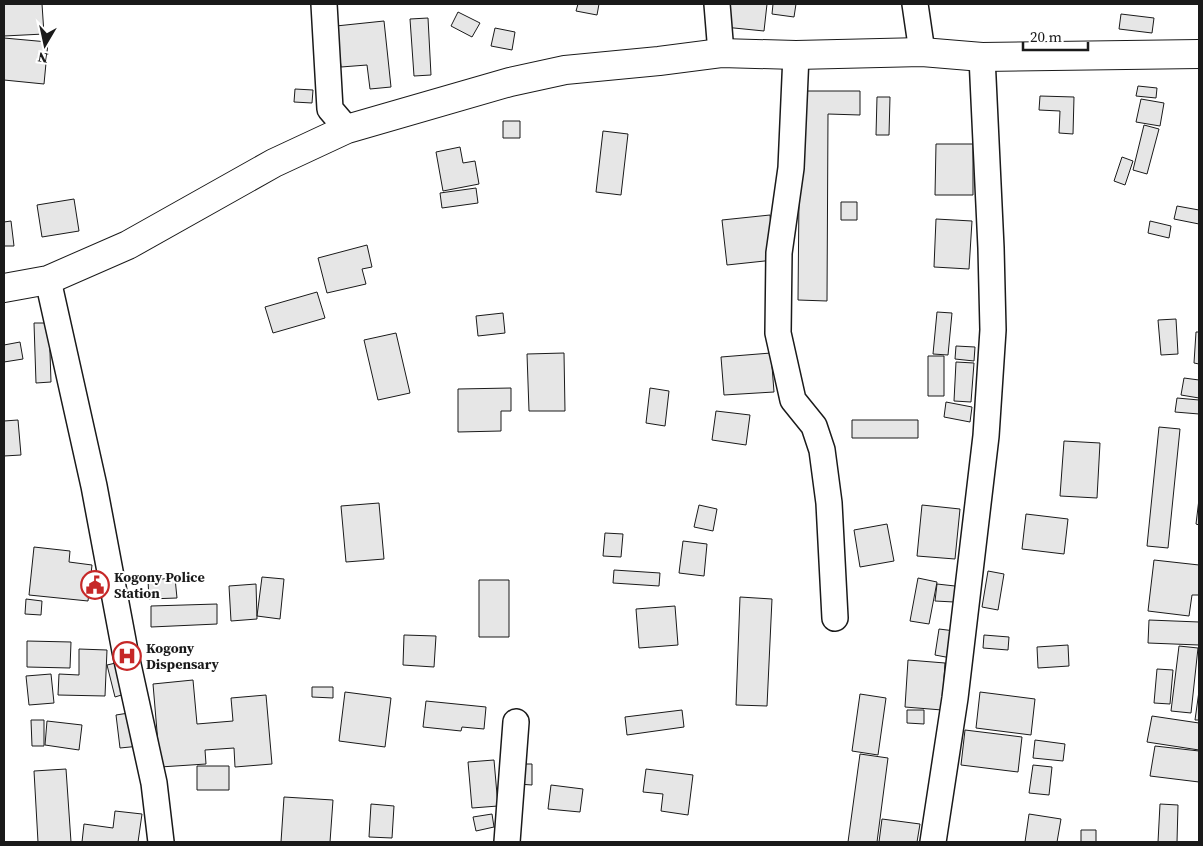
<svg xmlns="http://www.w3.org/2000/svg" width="1203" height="846" font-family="'Source Serif 4',serif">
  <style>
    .building { fill: #e6e6e6; stroke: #1a1a1a }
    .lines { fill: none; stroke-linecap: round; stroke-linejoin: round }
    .minor-casing { stroke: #1a1a1a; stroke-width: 28 }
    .major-casing { stroke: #1a1a1a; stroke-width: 30 }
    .minor { stroke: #fff; stroke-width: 25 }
    .major { stroke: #fff; stroke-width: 28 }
    .labels { text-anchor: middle; stroke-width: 4; stroke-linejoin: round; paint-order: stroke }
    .poi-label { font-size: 14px; font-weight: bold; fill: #1a1a1a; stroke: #fff; text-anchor: start }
  </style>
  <rect width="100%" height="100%" fill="#fff"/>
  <!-- building -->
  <path class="building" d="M4,4H42L44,34L4,36Z
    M578,4H599L597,15L576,11Z
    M727,4H767L764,31L724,27Z
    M773,4H796L794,17L772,14Z
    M458,12L480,23L472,37L451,26Z
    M1121,14L1154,18L1152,33L1119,29Z
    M428,18L431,75L414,76L410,19Z
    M384,21L391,87L370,89L367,65L341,67L336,26Z
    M495,28L515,32L512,50L491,46Z
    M4,38L48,42L44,84L4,80Z
    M1138,86L1157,88L1156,98L1136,96Z
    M295,89L313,90L312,103L294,102Z
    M800,91H860V115L828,114L827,301L798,300Z
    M1040,96L1074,97L1073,134L1059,133L1060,111L1039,110Z
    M877,97H890L889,135H876Z
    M1141,99L1164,103L1160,126L1136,122Z
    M503,121H520V138H503Z
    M1144,125L1159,129L1147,174L1133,170Z
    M603,131L628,134L621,195L596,192Z
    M936,144H973V195H935Z
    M460,147L463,163L475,161L479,184L443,191L436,152Z
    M1122,157L1133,161L1125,185L1114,181Z
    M476,188L478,203L442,208L440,193Z
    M74,199L79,231L42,237L37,205Z
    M841,202H857V220H841Z
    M1177,206L1199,210V224L1174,219Z
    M770,215L774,260L727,265L722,220Z
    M936,219L972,221L969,269L934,267Z
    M11,221L14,246H4V222Z
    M1150,221L1171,226L1169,238L1148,233Z
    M367,245L372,267L362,269L366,284L327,293L318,258Z
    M317,292L325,318L273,333L265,307Z
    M937,312L952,313L948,355L933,354Z
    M503,313L505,333L478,336L476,316Z
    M1176,319L1178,354L1161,355L1158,320Z
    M34,323H49L51,382L36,383Z
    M1196,332H1199V364L1194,363Z
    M396,333L410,393L378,400L364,340Z
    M20,342L23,359L4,362V345Z
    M956,346L975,347L974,361L955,359Z
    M564,353L565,411H529L527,354Z
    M771,353L774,392L724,395L721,357Z
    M928,356H944V396H928Z
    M956,362L974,363L971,402L954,401Z
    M1184,378L1199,380V398L1181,395Z
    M511,388V411H501V431L458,432V389Z
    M650,388L669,391L665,426L646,423Z
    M1177,398L1199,400V414L1175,412Z
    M946,402L972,407L970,422L944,417Z
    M716,411L750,415L746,445L712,440Z
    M18,420L21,455L4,456V421Z
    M852,420H918V438H852Z
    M1159,427L1180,429L1168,548L1147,546Z
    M1064,441L1100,443L1097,498L1060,496Z
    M1199,499V525L1196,524Z
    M379,503L384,559L346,562L341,506Z
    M699,505L717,509L713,531L694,527Z
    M922,505L960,509L955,559L917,556Z
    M1026,514L1068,519L1064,554L1022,549Z
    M887,524L894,561L860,567L854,530Z
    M605,533L623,534L621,557L603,556Z
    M683,541L707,544L704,576L679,573Z
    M34,547L70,551L69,562L92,565L88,601L29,595Z
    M1154,560L1199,565V595H1192L1189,616L1148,611Z
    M614,570L660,573L659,586L613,583Z
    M988,571L1004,574L998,610L982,607Z
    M262,577L284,579L280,619L257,616Z
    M175,578L177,598L149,599L148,580Z
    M918,578L937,582L929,624L910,621Z
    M479,580H509V637H479Z
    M256,584L257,619L231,621L229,586Z
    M937,584L955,586L954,602L935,601Z
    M740,597L772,599L767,706L736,705Z
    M26,599L42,601L41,615L25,614Z
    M217,604V624L151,627V606Z
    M675,606L678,645L639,648L636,609Z
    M1149,620L1199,622V645L1148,643Z
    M939,629L955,631L951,658L935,655Z
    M404,635L436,636L434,667L403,665Z
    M984,635L1009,637L1008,650L983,648Z
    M27,641L71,642L70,668L27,667Z
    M1068,645L1069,666L1038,668L1037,647Z
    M1179,646L1198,648L1191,713L1171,711Z
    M79,649L107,650L105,696L58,695L59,674L79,675Z
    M908,660L945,663L942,710L905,707Z
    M120,662L128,693L115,697L107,665Z
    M1157,669L1173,670L1170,704L1154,703Z
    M51,674L54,703L29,705L26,676Z
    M193,680L197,724L233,721L231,698L266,695L272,764L235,767L234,748L205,750L206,764L160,767L153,684Z
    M312,687H333V698L312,697Z
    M1199,691V720H1195Z
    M345,692L391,698L385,747L339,741Z
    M980,692L1035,699L1031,735L976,728Z
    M860,694L886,698L878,755L852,751Z
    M426,701L486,707L484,729L462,727L461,731L423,727Z
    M682,710L684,727L627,735L625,717Z
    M907,710H924V724L907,723Z
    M135,712L140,746L120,748L116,715Z
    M1152,716L1199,723V750L1147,742Z
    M31,720H44V746H32Z
    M47,721L82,725L79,750L45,745Z
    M965,730L1022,737L1018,772L961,765Z
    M1035,740L1065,744L1063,761L1033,758Z
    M1155,746L1199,751V782L1150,776Z
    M860,754L888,758L877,842H848Z
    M494,760L498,806L472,808L468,762Z
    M519,764H532V785L518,784Z
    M1033,765L1052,767L1049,795L1029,793Z
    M197,766H229V790H197Z
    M66,769L71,842H38L34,771Z
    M646,769L693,775L688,815L661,811L663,794L643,792Z
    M551,785L583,789L580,812L548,809Z
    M284,797L333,800L330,842H281Z
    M371,804L394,806L392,838L369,837Z
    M1160,804L1178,805L1177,842H1158Z
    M115,811L142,814L138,842H82L84,824L113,828Z
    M492,814L494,827L476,831L473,817Z
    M1029,814L1061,819L1057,842H1025Z
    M882,819L920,824L917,842H879Z
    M1081,830H1096V842H1081Z"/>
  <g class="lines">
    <defs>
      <path id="minor" d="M324,4L330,109L347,129
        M717,4L721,53
        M915,4L922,52
        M796,55L791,168L779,253L778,333L793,400L814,426L822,450L829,503L835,618
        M48,280L94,486L125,651L154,783L161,842
        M507,842L516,722
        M933,842L955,698L986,436L993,330L991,248L982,57"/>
      <path id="major" d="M4,288L48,280L128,245L274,163L347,129L510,82L565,70L659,61L721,53L796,55L922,52L982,57L1199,54"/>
    </defs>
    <!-- minor casing -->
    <use href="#minor" class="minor-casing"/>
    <!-- major casing -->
    <use href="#major" class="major-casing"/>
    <!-- minor -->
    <use href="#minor" class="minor"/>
    <!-- major -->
    <use href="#major" class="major"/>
  </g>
  <!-- icons -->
  <defs>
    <symbol id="civic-ring" viewBox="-11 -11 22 22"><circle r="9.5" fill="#fff" stroke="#c62828" stroke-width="1.5"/><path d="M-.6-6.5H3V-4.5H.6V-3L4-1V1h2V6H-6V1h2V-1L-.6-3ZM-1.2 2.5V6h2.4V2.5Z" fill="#c62828"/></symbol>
    <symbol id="hospital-ring" viewBox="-11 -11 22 22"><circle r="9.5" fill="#fff" stroke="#c62828" stroke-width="1.5"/><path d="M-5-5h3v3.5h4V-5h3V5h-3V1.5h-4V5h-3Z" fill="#c62828"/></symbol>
  </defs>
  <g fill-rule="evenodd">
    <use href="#civic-ring" x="79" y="569" width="32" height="32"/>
    <use href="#hospital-ring" x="111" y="640" width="32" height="32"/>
  </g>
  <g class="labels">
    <!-- poi labels -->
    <g class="poi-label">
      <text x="114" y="582">Kogony Police<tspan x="114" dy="16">Station</tspan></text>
      <text x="146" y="653">Kogony<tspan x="146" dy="16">Dispensary</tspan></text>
    </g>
  </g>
  <!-- border -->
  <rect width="1203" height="846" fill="none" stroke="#1a1a1a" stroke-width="10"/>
  <!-- north arrow -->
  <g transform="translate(45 45) rotate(189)" stroke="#ffffff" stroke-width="4" paint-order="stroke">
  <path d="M0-4L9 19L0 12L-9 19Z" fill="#1a1a1a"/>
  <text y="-8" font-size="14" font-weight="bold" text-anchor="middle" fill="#1a1a1a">N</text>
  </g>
  <!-- scale -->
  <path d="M1023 42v8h65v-8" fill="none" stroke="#1a1a1a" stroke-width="2.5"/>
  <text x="1030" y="42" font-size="15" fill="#1a1a1a" stroke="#ffffff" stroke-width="4" paint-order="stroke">20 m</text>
</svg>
